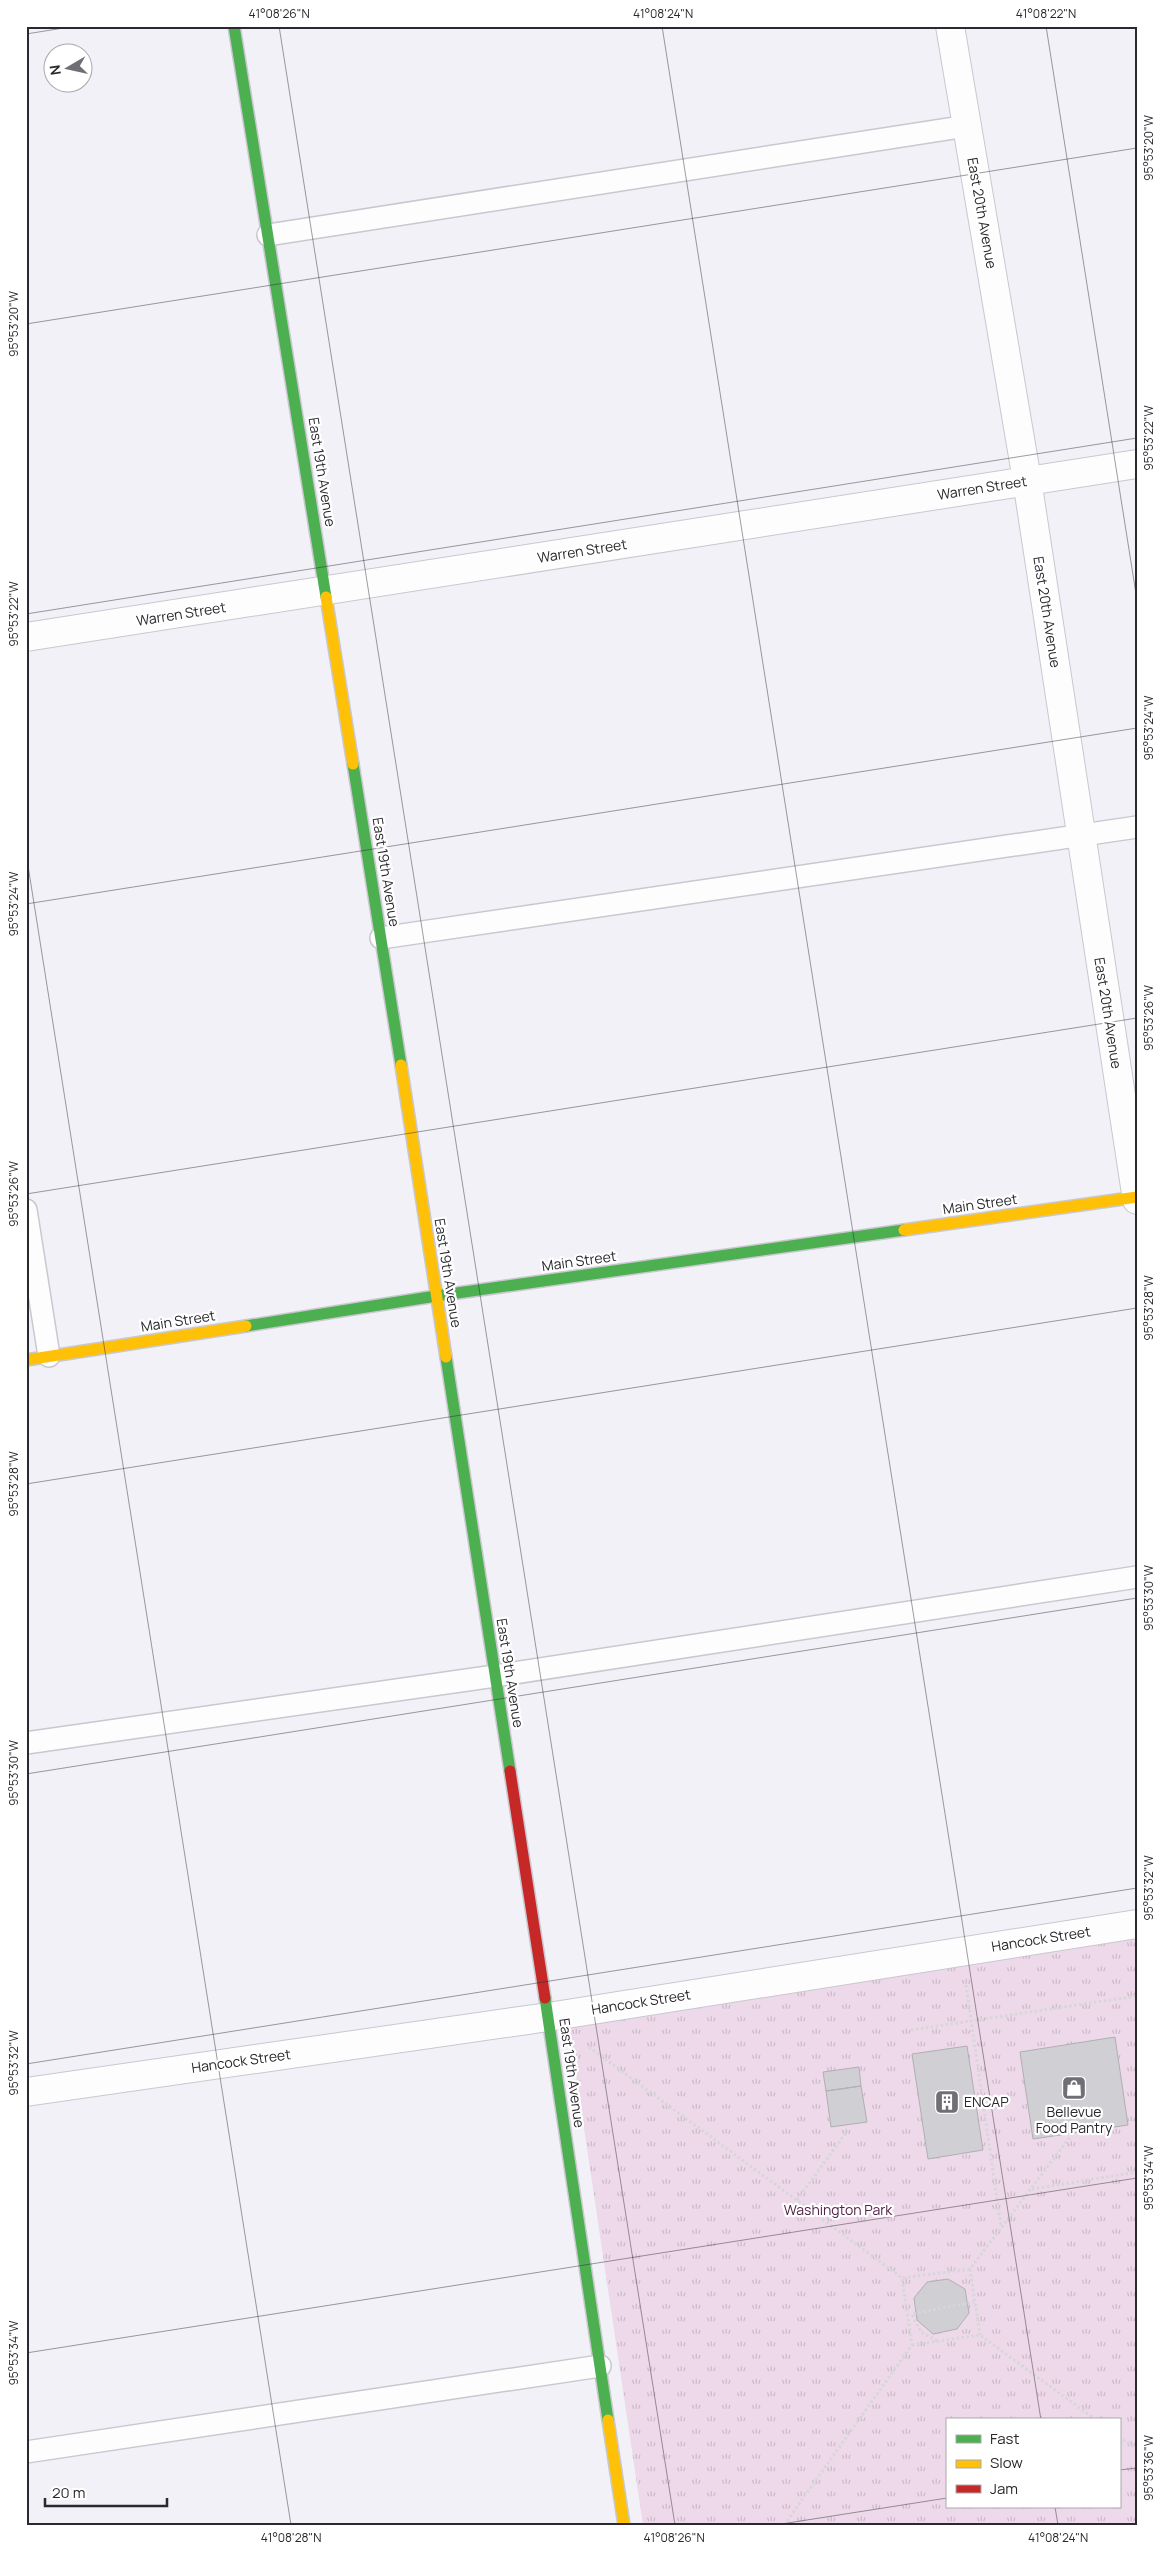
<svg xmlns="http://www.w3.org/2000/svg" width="1163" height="2551" font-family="Manrope,sans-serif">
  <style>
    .park { fill: url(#park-tufts); fill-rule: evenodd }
    .building { fill: #d0cfd4; stroke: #b1aeb4 }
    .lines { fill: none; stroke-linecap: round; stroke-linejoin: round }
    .lane-casing { stroke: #c9c8ce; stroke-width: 24 }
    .street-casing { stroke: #c9c8ce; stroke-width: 30 }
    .fast-casing { stroke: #c9c8ce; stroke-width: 14 }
    .slow-casing { stroke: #c9c8ce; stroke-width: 14 }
    .jam-casing { stroke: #c9c8ce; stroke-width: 14 }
    .path { stroke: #d7d6d9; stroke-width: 3; stroke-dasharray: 2.5 2.5; stroke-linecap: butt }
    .lane { stroke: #fdfdfe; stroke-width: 21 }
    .street { stroke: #fdfdfe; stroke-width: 28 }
    .fast { stroke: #4caf50; stroke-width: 11 }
    .slow { stroke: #ffc107; stroke-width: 11 }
    .jam { stroke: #c62828; stroke-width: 11 }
    .ticks { fill: none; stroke: #29292e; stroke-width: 1; stroke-opacity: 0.45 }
    .labels { text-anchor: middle; stroke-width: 4.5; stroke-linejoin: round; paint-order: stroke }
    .street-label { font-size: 14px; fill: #29292e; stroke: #fff }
    .poi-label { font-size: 14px; fill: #29292e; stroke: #fff; text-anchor: start }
    .park-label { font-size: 14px; fill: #522246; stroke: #fff }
    .neatline { fill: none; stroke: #29292e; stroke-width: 2 }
    .ticks-label { font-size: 12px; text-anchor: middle; fill: #29292e }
  </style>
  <defs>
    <pattern id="park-tufts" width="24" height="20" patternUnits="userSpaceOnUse" patternTransform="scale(1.25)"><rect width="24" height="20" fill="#eed9ea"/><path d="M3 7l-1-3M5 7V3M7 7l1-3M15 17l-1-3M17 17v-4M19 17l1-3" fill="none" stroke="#ccbac9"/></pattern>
  </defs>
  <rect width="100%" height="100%" fill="#f2f1f8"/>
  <!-- park -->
  <path class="park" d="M1137,1924V2525H643L567,2014ZM947,2420H1119V2507H947Z"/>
  <!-- building -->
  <path class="building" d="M1115,2037L1128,2125L1033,2139L1020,2052Z
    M967,2046L983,2150L928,2159L912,2054Z
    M859,2067L861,2086L826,2091L823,2072Z
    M861,2086L867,2122L831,2127L826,2091Z
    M948,2279L965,2289L969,2313L957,2329L933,2334L917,2320L914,2298L927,2282Z"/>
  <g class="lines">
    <defs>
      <path id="lane" d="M268,235L967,126
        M381,938L1137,827
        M26,1210L49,1356
        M26,1743L495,1676L1137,1577
        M26,2452L600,2366"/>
      <path id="street" d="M950,26L1027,480L1137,1200
        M26,637L1137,464
        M26,2092L548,2017L1137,1924"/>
      <path id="fast" d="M234,26L326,597
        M353,764L401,1065
        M246,1326L436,1296L904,1230
        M446,1357L510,1771
        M545,1998L608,2420"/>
      <path id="slow" d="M326,597L353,764
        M401,1065L446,1357
        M904,1230L1137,1197
        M26,1360L246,1326
        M608,2420L624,2525"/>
      <path id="jam" d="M510,1771L545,1998"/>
    </defs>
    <!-- lane casing -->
    <use href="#lane" class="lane-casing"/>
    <!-- street casing -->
    <use href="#street" class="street-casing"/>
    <!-- fast casing -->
    <use href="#fast" class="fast-casing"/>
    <!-- slow casing -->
    <use href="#slow" class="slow-casing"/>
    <!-- jam casing -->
    <use href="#jam" class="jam-casing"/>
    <!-- path -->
    <path class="path" d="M966,1985L1001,2227
      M911,2030L1137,1996
      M589,2047L902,2278L970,2269L1073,2133
      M1032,2189L1137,2172
      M797,2200L848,2130
      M970,2269L980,2335
      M937,2341L921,2332L912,2314L974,2302
      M912,2345L980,2335L1096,2420
      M1119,2437L1137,2449
      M784,2525L912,2345L902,2278"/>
    <!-- lane -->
    <use href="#lane" class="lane"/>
    <!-- street -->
    <use href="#street" class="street"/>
    <!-- fast -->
    <use href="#fast" class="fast"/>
    <!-- slow -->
    <use href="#slow" class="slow"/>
    <!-- jam -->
    <use href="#jam" class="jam"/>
  </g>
  <!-- ticks -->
  <path class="ticks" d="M279,26L675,2525M662,26L1041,2420M1046,26L1137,600M26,34L76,26M26,324L1137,148M26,614L1137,438M26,853L291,2525M26,904L1137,728M26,1194L1137,1018M26,1484L1137,1308M26,1774L1137,1598M26,2064L1137,1888M26,2353L1137,2178M1119,2470L1137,2468M1055,2507L1058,2525M775,2525L947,2498"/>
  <!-- icons -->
  <defs>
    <symbol id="shop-square" viewBox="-11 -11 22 22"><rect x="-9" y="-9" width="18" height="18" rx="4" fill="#6f6f75" stroke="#fff"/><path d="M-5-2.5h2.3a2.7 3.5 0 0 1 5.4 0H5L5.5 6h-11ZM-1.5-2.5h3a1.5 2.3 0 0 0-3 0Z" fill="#fff"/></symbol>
    <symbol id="building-square" viewBox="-11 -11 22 22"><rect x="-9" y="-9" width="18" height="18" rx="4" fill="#6f6f75" stroke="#fff"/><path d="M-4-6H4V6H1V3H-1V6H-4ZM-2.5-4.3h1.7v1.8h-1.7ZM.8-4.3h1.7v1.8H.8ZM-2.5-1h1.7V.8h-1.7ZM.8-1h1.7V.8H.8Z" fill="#fff"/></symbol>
  </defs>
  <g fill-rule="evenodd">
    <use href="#shop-square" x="1060" y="2074" width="28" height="28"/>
    <use href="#building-square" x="933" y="2088" width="28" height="28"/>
  </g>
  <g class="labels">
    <!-- street labels -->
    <g class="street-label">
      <text transform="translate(982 213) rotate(80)" y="5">East 20th Avenue</text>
      <text transform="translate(322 472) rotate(81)" y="5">East 19th Avenue</text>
      <text transform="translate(982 488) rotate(-9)" y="5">Warren Street</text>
      <text transform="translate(582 551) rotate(-9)" y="5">Warren Street</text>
      <text transform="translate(1047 612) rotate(81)" y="5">East 20th Avenue</text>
      <text transform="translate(181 614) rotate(-9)" y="5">Warren Street</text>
      <text transform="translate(386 872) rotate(81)" y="5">East 19th Avenue</text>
      <text transform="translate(1108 1013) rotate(81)" y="5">East 20th Avenue</text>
      <text transform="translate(980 1204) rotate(-8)" y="5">Main Street</text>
      <text transform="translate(579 1261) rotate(-8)" y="5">Main Street</text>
      <text transform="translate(448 1273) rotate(81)" y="5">East 19th Avenue</text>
      <text transform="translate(178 1321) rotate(-9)" y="5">Main Street</text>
      <text transform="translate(510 1673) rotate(81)" y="5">East 19th Avenue</text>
      <text transform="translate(1041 1939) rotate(-9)" y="5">Hancock Street</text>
      <text transform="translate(641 2002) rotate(-9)" y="5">Hancock Street</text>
      <text transform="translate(241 2061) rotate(-8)" y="5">Hancock Street</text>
      <text transform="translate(572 2073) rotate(82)" y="5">East 19th Avenue</text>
    </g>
    <!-- poi labels -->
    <g class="poi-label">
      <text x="964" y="2107">ENCAP</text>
      <text x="1074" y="2117" text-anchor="middle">Bellevue<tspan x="1074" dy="16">Food Pantry</tspan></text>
    </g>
    <!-- park labels -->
    <g class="park-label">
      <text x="838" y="2215">Washington Park</text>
    </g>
  </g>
  <!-- border -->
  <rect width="1163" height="2551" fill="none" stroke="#ffffff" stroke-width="55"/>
  <!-- legend -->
  <rect x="946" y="2418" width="175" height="90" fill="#ffffff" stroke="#a9a9ab"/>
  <rect x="956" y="2435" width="25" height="8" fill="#4caf50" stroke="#a9a9ab"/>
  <text x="990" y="2444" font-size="15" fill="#29292e">Fast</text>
  <rect x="956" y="2460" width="25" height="8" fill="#ffc107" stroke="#a9a9ab"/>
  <text x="990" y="2468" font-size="15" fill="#29292e">Slow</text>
  <rect x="956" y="2485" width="25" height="8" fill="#c62828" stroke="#a9a9ab"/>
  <text x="990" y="2494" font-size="15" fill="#29292e">Jam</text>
  <!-- north arrow -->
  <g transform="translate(68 68) rotate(261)"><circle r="24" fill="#ffffff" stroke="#a9a9ab"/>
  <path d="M0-4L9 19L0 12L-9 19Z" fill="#6f6f75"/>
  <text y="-8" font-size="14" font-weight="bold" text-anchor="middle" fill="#29292e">N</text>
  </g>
  <!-- scale -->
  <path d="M45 2498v8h122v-8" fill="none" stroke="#29292e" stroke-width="2.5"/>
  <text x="52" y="2498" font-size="15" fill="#29292e" stroke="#ffffff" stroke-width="4" paint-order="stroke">20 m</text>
  <rect x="28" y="28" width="1108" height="2496" class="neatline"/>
  <g class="ticks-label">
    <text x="279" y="18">41°08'26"N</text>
    <text x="663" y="18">41°08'24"N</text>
    <text x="1046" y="18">41°08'22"N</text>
    <text transform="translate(1149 148) rotate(-90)" y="4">95°53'20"W</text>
    <text transform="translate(14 324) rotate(-90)" y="4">95°53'20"W</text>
    <text transform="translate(1149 438) rotate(-90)" y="4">95°53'22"W</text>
    <text transform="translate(14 614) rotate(-90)" y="4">95°53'22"W</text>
    <text transform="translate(1149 728) rotate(-90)" y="4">95°53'24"W</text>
    <text transform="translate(14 904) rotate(-90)" y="4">95°53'24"W</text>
    <text transform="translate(1149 1018) rotate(-90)" y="4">95°53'26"W</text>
    <text transform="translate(14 1194) rotate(-90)" y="4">95°53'26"W</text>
    <text transform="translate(1149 1308) rotate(-90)" y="4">95°53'28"W</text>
    <text transform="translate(14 1484) rotate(-90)" y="4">95°53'28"W</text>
    <text transform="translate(1149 1598) rotate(-90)" y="4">95°53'30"W</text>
    <text transform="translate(14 1773) rotate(-90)" y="4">95°53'30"W</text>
    <text transform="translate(1149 1888) rotate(-90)" y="4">95°53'32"W</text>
    <text transform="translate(14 2063) rotate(-90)" y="4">95°53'32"W</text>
    <text transform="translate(1149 2178) rotate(-90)" y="4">95°53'34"W</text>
    <text transform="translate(14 2353) rotate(-90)" y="4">95°53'34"W</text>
    <text transform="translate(1149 2468) rotate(-90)" y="4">95°53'36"W</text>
    <text x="291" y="2542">41°08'28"N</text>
    <text x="674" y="2542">41°08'26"N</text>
    <text x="1058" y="2542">41°08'24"N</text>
  </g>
</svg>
